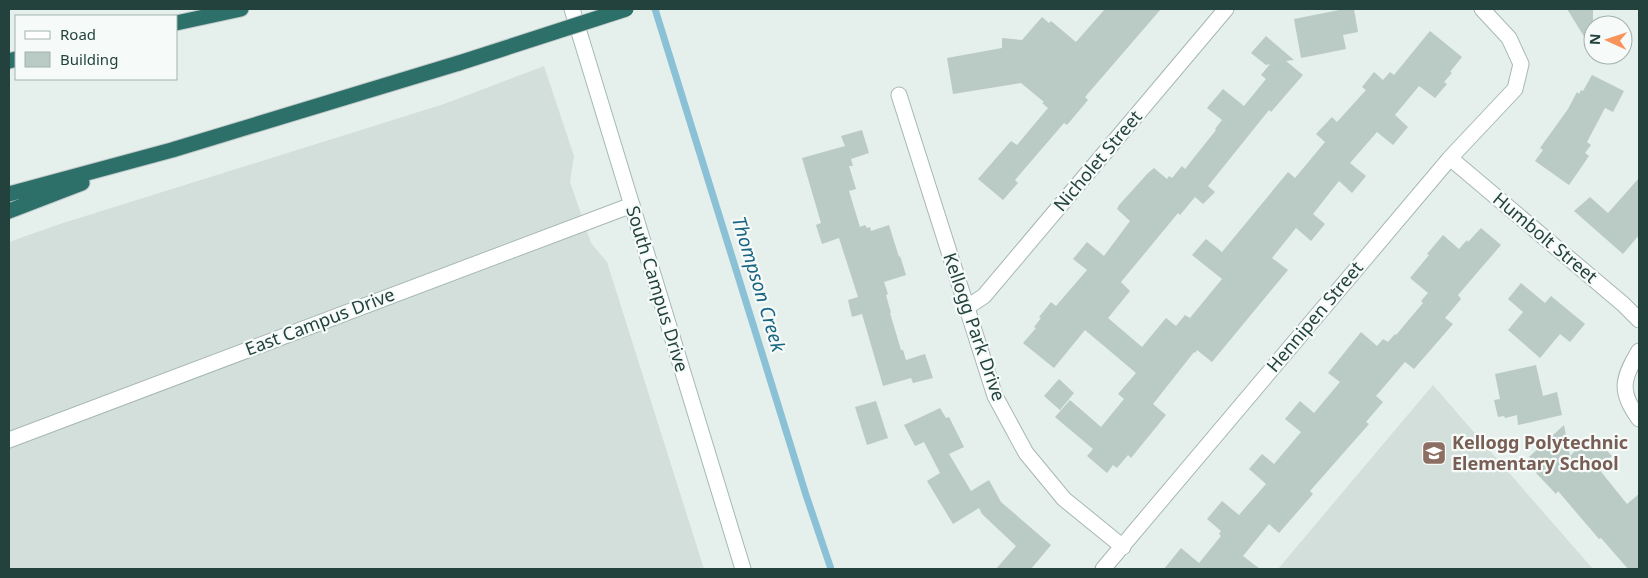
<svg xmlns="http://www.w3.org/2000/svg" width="1648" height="578" font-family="'Noto Sans',sans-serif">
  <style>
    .built { fill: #d3dfdb }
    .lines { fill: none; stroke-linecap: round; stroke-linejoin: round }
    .stream { stroke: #8bc1d6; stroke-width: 7 }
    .building { fill: #bacac5 }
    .street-casing { stroke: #a7b8b4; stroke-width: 17 }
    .secondary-casing { stroke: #a3bbb5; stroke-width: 17 }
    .highway-casing { stroke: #c1cac9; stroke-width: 17 }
    .street { stroke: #fff; stroke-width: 15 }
    .secondary { stroke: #fff; stroke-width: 15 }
    .highway { stroke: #2d706a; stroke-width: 15 }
    .highway-bridge-casing { stroke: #c1cac9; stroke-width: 17; stroke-linecap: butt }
    .highway-bridge { stroke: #2d706a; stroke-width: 15 }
    .labels { text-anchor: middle; stroke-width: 4.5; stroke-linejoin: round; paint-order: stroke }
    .street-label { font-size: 18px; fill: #23423d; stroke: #f6fbf9 }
    .education-label { font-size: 18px; font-weight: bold; fill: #785e54; stroke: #f6fbf9; text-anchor: start }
    .water-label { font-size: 19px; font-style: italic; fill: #196482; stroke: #f6fbf9 }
  </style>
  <rect width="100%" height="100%" fill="#e5efec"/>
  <!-- built -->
  <path class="built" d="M544,66L574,156L570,182L591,243L607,262L704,569H9V242L60,224L444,104Z
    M1433,385L1551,521L1593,569H1278Z"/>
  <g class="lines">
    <!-- stream -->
    <path class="stream" d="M655,9L806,495L831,569"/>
  </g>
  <!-- building -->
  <path class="building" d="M1105,9H1161L1085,97L1088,100L1067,125L1064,123L1015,180L1018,183L1003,200L978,179L1011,141L1017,145L1048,108L1042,103L1044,102L1021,83L953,94L947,58L1002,48V38L1022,40L1042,17L1049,23L1051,21L1076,42Z
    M1344,9H1354L1358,32L1343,35L1346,49L1301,58L1294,19Z
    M1567,9H1593V51Z
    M1430,31L1462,57L1450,72L1452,73L1444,82L1447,84L1435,98L1419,86L1395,115L1408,127L1393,145L1377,132L1350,163L1366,176L1352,193L1339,181L1313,214L1325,224L1311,241L1296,228L1272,258L1288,270L1212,362L1197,350L1195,353L1194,352L1153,404L1166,415L1131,458L1128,455L1117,468L1113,465L1107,473L1087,456L1093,449L1055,417L1070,400L1101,427L1124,399L1118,394L1136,373L1085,330L1054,368L1023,343L1036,328L1034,327L1041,318L1039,317L1051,302L1056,306L1087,270L1073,259L1087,242L1104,256L1130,221L1117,209L1119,205L1148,173L1154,168L1167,179L1169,176L1172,178L1182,166L1185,169L1216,130L1215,129L1222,120L1207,108L1223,89L1244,106L1266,79L1261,75L1270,64L1266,65L1251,53L1266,36L1294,60L1286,61L1303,75L1271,112L1269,110L1208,186L1215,192L1203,204L1195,197L1180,215L1178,213L1121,282L1130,291L1108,318L1142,347L1166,318L1176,326L1185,315L1190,318L1222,279L1192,255L1206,239L1222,252L1288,172L1295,178L1325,142L1316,134L1332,117L1337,122L1366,90L1362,87L1374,72L1383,80L1390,72L1394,75Z
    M1592,75L1624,91L1613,112L1605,108L1587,142L1591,145L1585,153L1589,156L1569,185L1535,161L1543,150L1540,148L1568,109L1577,92L1579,94L1581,90L1583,91Z
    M862,130L869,153L851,159L853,166H849L856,189L849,191L860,227L865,225L867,228L870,227L871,231L889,225L899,257L900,256L906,275L884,282L888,294L886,295L891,313H890L901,350H903L906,360L925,354L933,378L913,383L911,378L883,386L862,314L852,317L848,300L858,297L839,238L822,244L816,225L821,223L802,158L845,146L841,136Z
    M1639,178V235L1623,254L1574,211L1590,197L1608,213Z
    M1481,228L1501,245L1458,295L1461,299L1445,318L1453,324L1414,369L1405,362L1376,396L1383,402L1366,422L1369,424L1310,491L1313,494L1279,533L1269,524L1243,556L1260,569H1164L1181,548L1199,563L1221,536L1219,534L1221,531L1207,519L1222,501L1239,515L1266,484L1249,469L1262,454L1274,464L1301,432L1285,419L1300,401L1314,413L1340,382L1328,373L1361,332L1377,346L1383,339L1388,342L1395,334L1396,335L1423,303L1421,301L1428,293L1410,278L1429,255L1427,254L1443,235L1459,249L1467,240L1468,242Z
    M1521,283L1545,303L1551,296L1585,324L1570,342L1560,334L1540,358L1508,330L1523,312L1508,299Z
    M1536,365L1543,396L1557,392L1562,415L1518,425L1517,415L1505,418L1504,416L1498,417L1494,400L1500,399L1495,374Z
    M1059,379L1074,393L1060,410L1044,396Z
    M876,401L888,438L867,445L855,407Z
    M940,408L946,418L949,417L964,447L949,454L971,491L989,480L1001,502L1051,545L1031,569H996L1016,546L982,514L979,508L953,524L927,481L940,473L924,442L915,446L904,425Z
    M1564,425L1570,456L1582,444L1586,448L1596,439L1612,456L1598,468L1627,504L1639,494V569H1628L1601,538L1599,539L1558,491L1556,494L1536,473L1540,469L1529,457Z"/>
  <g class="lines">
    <defs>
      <path id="street" d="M899,95L995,396L1026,453L1064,499L1123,547
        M1450,158L1623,304L1639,320
        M966,308L984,296L1226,9
        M1639,351C1622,379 1619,392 1639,419
        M9,440L632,205
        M1103,569L1450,158L1515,89L1521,64L1509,38L1482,9"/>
      <path id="secondary" d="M572,9L743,569"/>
      <path id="highway" d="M176,23L241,9
        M9,61L16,59
        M9,194L172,150L459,63
        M9,211L82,183"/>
    </defs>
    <!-- street casing -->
    <use href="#street" class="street-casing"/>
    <!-- secondary casing -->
    <use href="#secondary" class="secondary-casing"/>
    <!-- highway casing -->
    <use href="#highway" class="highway-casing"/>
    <!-- street -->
    <use href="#street" class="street"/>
    <!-- secondary -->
    <use href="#secondary" class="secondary"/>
    <!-- highway -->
    <use href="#highway" class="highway"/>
    <defs>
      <path id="highway-bridge" d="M459,63L626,9"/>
    </defs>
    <!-- highway-bridge casing -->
    <use href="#highway-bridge" class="highway-bridge-casing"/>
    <!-- highway-bridge -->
    <use href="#highway-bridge" class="highway-bridge"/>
  </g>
  <!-- icons -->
  <defs>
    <symbol id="school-square" viewBox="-11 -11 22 22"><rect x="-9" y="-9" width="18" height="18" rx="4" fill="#8d6e63" stroke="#f6fbf9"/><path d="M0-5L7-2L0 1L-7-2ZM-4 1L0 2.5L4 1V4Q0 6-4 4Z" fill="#fff"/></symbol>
  </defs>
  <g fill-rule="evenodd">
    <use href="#school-square" x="1420" y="439" width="28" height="28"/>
  </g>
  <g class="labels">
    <!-- street labels -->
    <g class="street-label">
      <text transform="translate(1098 161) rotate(-50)" y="6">Nicholet Street</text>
      <text transform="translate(1545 238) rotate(40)" y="6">Humbolt Street</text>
      <text transform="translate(657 289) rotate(73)" y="6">South Campus Drive</text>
      <text transform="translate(1315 317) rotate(-50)" y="6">Hennipen Street</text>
      <text transform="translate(320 322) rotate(-21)" y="6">East Campus Drive</text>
      <text transform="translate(974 327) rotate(71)" y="6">Kellogg Park Drive</text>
    </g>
    <!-- education labels -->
    <g class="education-label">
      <text x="1452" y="449">Kellogg Polytechnic<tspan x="1452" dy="21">Elementary School</tspan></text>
    </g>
    <!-- water labels -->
    <g class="water-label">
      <text transform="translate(759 284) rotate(73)" y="7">Thompson Creek</text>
    </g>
  </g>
  <!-- border -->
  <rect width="1648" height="578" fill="none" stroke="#23423d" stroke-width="20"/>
  <!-- legend -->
  <rect x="15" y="15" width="162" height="65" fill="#f6fbf9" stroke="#a2b1ae"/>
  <rect x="25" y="31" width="25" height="8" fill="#ffffff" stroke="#a2b1ae"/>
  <text x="60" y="40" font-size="15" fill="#23423d">Road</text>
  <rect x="25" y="52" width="25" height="15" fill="#bacac5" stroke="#a2b1ae"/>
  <text x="60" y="65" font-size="15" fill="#23423d">Building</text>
  <!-- north arrow -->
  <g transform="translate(1608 40) rotate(273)"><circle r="24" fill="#f6fbf9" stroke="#a2b1ae"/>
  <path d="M0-4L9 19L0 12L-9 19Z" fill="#f8945a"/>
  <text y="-8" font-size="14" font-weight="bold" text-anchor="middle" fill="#23423d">N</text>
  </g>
</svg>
